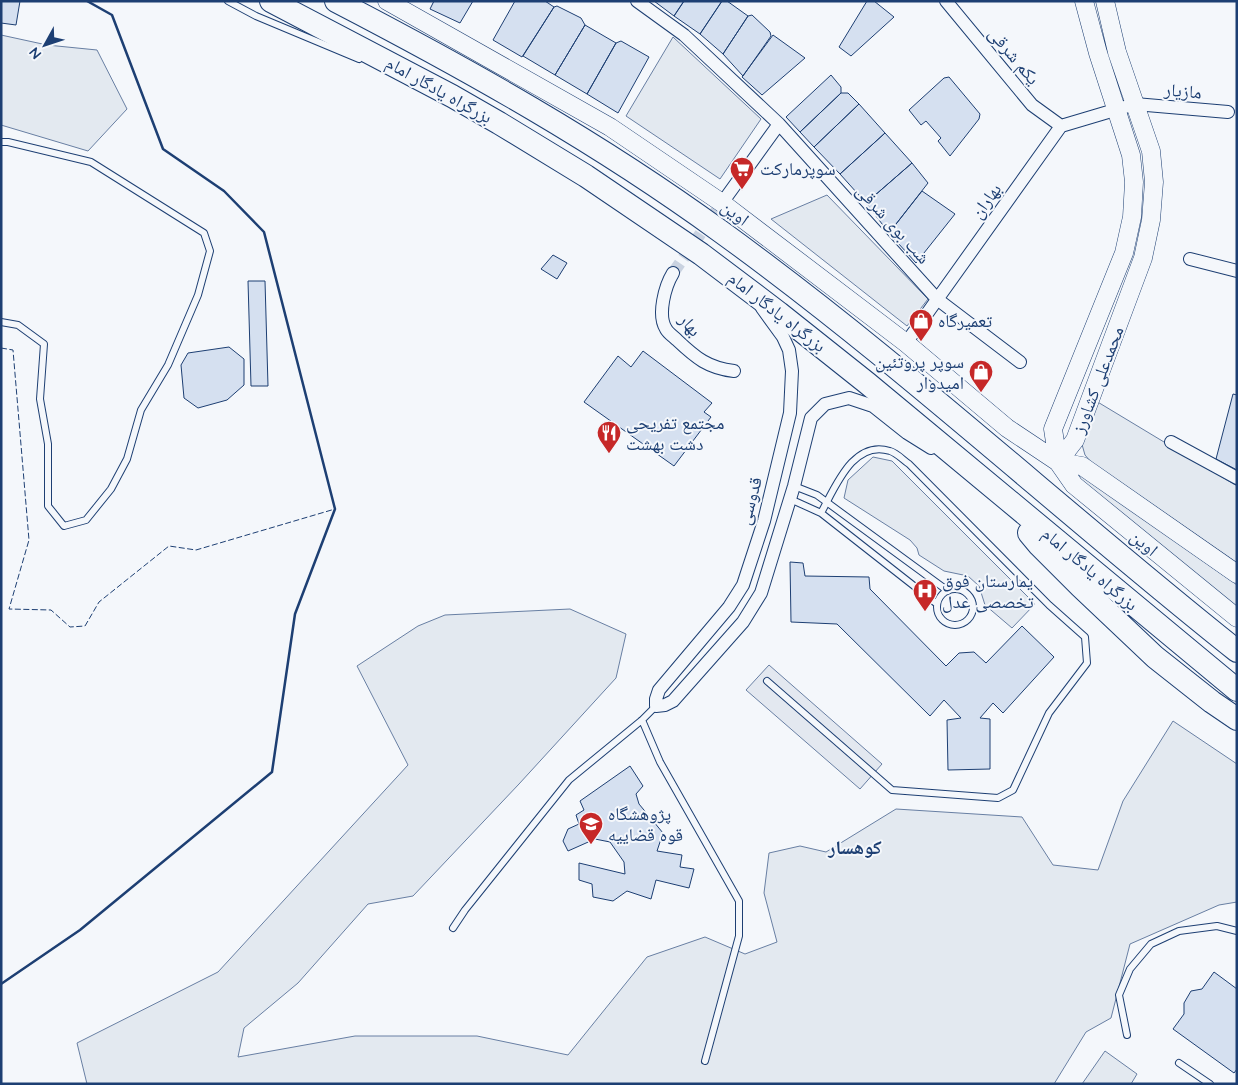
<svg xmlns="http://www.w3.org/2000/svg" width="1238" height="1085" font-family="Quicksand,'Noto Naskh Arabic',sans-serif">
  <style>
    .green { fill: #e3e9f0; stroke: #687fa3 }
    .parking { fill: #e3e8f0; stroke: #687fa3 }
    .building { fill: #d5e0f0; stroke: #1d3f73 }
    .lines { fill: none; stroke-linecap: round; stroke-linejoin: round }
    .street-tunnel { stroke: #c9d2e0; stroke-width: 12; stroke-dasharray: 12 6; stroke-linecap: butt }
    .lane-casing { stroke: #1d3f73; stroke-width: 8 }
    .street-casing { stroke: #1d3f73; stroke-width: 14 }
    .secondary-casing { stroke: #1d3f73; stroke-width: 19 }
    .highway-casing { stroke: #1d3f73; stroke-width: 24 }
    .lane { stroke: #f4f7fb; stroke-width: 6 }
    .street { stroke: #f4f7fb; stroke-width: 12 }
    .secondary { stroke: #f4f7fb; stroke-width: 18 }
    .highway { stroke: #f4f7fb; stroke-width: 22 }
    .fence { stroke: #1d3f73; stroke-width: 1; stroke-dasharray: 6 2.5; stroke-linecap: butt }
    .wall { stroke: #1d3f73; stroke-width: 2.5 }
    .labels { text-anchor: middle; stroke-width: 4; stroke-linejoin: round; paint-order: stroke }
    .street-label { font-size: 18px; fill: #1d3f73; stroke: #f4f7fb }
    .poi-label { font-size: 18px; fill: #1d3f73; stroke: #f4f7fb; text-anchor: start }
    .neighbourhood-label { font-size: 19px; font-weight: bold; fill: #1d3f73; stroke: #f4f7fb }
  </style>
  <rect width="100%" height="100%" fill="#f4f7fb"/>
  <!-- green -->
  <path class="green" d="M1,35L47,45L97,50L127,109L88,151L1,125Z
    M673,37L761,119L720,179L626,116Z
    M827,195L928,299L907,326L771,219Z
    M1096,401L1237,486V563L1091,462L1085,455L1081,441Z
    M873,457L892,461L1035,604L1012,628L985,605L979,586L968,576L944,571L919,555L917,548L910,540L844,498L848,480Z
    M1077,472L1237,585V610L1082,481L1077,474Z
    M570,609L626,634L616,678L519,784L413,896L368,904L298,983L244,1028L238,1057L355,1036H477L568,1055L647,957L705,937L745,954L777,942L764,893L769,853L800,846L826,852L896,809L1022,817L1053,865L1098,870L1123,801L1173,721L1237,764V902L1219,905L1130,944L1111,1018L1086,1032L1054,1084H87L77,1043L218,972L408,765L357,666L418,626L445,615Z
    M1105,1051L1137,1074L1131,1084H1082Z"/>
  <!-- parking -->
  <path class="parking" d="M769,665L882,764L860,789L746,690Z"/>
  <!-- building -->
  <path class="building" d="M1,1H20L16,25L1,23Z
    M434,1H473L460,23L430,9Z
    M515,1H545L554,7L522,57L493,40Z
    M654,1H684L674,16Z
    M684,1H722L700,34L674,16Z
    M722,1H727L748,16L723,54L700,34Z
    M867,1H874L894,17L851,56L839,47Z
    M557,6L581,18L585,25L555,75L523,56L554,7Z
    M752,15L770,32L771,36L743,76L723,54L748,16Z
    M585,25L616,43L587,94L555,75Z
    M773,35L805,58L762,95L742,77Z
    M621,41L649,57L618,113L587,94L616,43Z
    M831,75L841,87V93L800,132L786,117Z
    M949,77L980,114L979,119L950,156L938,141L941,138L926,121L921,125L909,110L944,78Z
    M841,93H848L859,104L814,147L800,132Z
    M859,104L885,133L840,174L814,147Z
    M885,133L912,163L866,203L840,174Z
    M912,163L928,183L889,233L866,203Z
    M922,191L955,214L916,263L889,233Z
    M553,255L567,263L557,279L541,269Z
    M248,281H265L268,386H251Z
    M229,347L244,359V385L227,400L198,408L184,398L181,365L188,353Z
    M643,351L712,403L704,412L711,417L674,466L584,402L618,356L631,367Z
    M1233,394L1237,395V470L1216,459Z
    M790,562L803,563L805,576L869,577L870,589L946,666L959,653L974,652L986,663L1022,626L1054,657L1003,713L993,703L980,718L990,719V769L948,770L947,720L961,718L944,700L930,716L837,624L791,622Z
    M630,766L643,786L636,794L639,804L663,833L657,851L682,855L680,867L694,869L689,888L656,880L651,899L627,891L613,901L593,897L592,884L579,880V863L625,874L624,862L610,842L595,839L568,851L563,841L568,829L579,824L576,815L584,810L580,801Z
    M1214,972L1237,989V1069L1234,1073L1173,1029L1184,1014V1003L1191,991L1202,989Z"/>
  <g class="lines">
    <!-- street-tunnel -->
    <path class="street-tunnel" d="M673,273L722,203"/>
    <defs>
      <path id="lane" d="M228,1L256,16L359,59
        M1,142H8L91,162L204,233L210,251L198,295L168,365L141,410L127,459L111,489L86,520L64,526L48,506V444L40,399L44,344L18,325L1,322
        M794,486L817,495L948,591
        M790,499L821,513L937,604
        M937 607a18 18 0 1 1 36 0a18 18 0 1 1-36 0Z
        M767,681L892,790L998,798L1013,790L1049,713L1087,663L1085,637L1049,605L909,464C903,460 897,453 890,451C853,439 835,488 821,513
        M642,720L660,762L739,901V936L705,1061
        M453,928L465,910L569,780L642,720L656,706
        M1127,1035L1119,995L1130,969L1151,944L1179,931L1217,926L1237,931
        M1179,1063L1210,1084"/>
      <path id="street" d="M637,1L684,35L779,124L937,299L1020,362
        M946,1L1032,105L1061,126
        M722,203L779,124
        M1190,259L1237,271
        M673,273C665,286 657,315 666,329C668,333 674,337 677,340C696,358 708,368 734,371
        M762,308L783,337L789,350L792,371L790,413L764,521L743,585L729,607L659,690L656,699V706L665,705L673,701L743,622L761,593L794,486L811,418
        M906,343L1061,126L1135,104L1228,112
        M811,418L825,404L849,398L873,406L907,433L931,448
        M1171,442L1237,478"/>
      <path id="secondary" d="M387,1L610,127L722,203L906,343L1007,428L1058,462L1074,485L1237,618
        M1058,462L1075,440L1143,258L1151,220L1154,182L1151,151L1117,52L1105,1
        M1058,462L1053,429L1124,253L1132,217L1134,182L1131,155L1098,53L1084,1
        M1058,462L1082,466L1237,574"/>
      <path id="highway" d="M271,1L452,96L499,123L586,176L701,254L779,313L867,383L1237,690
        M336,1C469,70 599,143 720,231C900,361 1063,513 1237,651
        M1029,533L1039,545L1080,586L1155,657L1212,702L1237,719"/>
    </defs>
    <!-- lane casing -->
    <use href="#lane" class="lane-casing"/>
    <!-- street casing -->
    <use href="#street" class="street-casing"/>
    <!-- secondary casing -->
    <use href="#secondary" class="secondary-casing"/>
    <!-- highway casing -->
    <use href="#highway" class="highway-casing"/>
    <!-- lane -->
    <use href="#lane" class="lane"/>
    <!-- street -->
    <use href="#street" class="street"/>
    <!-- secondary -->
    <use href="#secondary" class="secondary"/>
    <!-- highway -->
    <use href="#highway" class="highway"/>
    <!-- fence -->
    <path class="fence" d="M1,348L13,350L29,540L9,609L51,610L70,627L85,626L99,602L169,546L196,550L335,509"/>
    <!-- wall -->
    <path class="wall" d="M1,984L80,930L272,772L295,614L335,509L264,232L224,191L163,149L112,15L87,1"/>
  </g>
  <!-- icons -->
  <defs>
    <symbol id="supermarket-pin" viewBox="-11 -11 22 30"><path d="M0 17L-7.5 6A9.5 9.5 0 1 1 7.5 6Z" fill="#c62828" stroke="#f4f7fb"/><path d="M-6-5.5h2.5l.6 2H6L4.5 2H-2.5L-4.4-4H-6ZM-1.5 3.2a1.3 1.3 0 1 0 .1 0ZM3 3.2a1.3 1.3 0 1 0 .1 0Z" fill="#fff"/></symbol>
    <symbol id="shop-pin" viewBox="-11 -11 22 30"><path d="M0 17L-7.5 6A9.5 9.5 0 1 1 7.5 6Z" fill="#c62828" stroke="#f4f7fb"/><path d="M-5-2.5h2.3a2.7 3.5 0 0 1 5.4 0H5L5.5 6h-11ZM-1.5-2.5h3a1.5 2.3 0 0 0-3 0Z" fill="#fff"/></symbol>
    <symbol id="restaurant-pin" viewBox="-11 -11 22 30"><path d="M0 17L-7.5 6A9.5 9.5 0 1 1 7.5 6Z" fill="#c62828" stroke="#f4f7fb"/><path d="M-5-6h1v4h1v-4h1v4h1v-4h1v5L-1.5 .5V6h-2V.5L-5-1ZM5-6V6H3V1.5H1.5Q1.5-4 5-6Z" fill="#fff"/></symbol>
    <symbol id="hospital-pin" viewBox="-11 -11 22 30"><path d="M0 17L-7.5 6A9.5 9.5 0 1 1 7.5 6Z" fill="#c62828" stroke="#f4f7fb"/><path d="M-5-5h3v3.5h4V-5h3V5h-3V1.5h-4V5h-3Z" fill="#fff"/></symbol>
    <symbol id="university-pin" viewBox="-11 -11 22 30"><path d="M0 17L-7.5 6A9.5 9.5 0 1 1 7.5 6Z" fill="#c62828" stroke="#f4f7fb"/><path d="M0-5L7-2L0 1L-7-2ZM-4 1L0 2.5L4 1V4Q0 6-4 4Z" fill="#fff"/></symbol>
  </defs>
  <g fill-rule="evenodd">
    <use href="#supermarket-pin" x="728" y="155" width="28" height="38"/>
    <use href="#shop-pin" x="907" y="307" width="28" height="38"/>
    <use href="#shop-pin" x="967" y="358" width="28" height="38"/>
    <use href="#restaurant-pin" x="595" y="419" width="28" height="38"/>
    <use href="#hospital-pin" x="911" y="577" width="28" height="38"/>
    <use href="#university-pin" x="577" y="810" width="28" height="38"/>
  </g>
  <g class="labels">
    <!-- street labels -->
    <g class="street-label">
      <text transform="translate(1014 56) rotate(50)" y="6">یکم شرقی</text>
      <text transform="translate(439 90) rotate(29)" y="6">بزرگراه یادگار امام</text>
      <text transform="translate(1183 91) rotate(5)" y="6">مازیار</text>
      <text transform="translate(986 201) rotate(-54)" y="6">بهاران</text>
      <text transform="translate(735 213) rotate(37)" y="6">اوین</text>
      <text transform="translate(893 224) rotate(48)" y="6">شب بوی شرقی</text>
      <text transform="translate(777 312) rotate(38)" y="6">بزرگراه یادگار امام</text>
      <text transform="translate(690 325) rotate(50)" y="6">بهار</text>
      <text transform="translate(1098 380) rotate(-69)" y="6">محمدعلی کشاورز</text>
      <text transform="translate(750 501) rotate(-75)" y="6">قدوسی</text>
      <text transform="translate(1144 543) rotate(40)" y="6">اوین</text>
      <text transform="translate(1090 569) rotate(40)" y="6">بزرگراه یادگار امام</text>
    </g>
    <!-- poi labels -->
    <g class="poi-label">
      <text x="760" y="175">سوپرمارکت</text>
      <text x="938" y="327">تعمیرگاه</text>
      <text x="964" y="368" text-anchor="end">سوپر پروتئین<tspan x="964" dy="21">امیدوار</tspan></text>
      <text x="626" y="429">مجتمع تفریحی<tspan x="626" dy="21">دشت بهشت</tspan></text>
      <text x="942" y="587">یمارستان فوق<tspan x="942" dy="21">تخصصی عدل</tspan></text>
      <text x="608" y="820">پژوهشگاه<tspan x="608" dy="21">قوه قضاییه</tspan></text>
    </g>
    <!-- neighbourhood labels -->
    <g class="neighbourhood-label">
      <text x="855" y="854">کوهسار</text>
    </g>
  </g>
  <!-- border -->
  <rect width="1238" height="1085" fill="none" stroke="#1d3f73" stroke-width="5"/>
  <!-- north arrow -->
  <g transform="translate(45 45) rotate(230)" stroke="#f4f7fb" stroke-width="4" paint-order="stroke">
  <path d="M0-4L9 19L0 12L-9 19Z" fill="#1d3f73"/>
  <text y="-8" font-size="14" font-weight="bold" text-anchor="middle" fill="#1d3f73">N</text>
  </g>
</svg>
